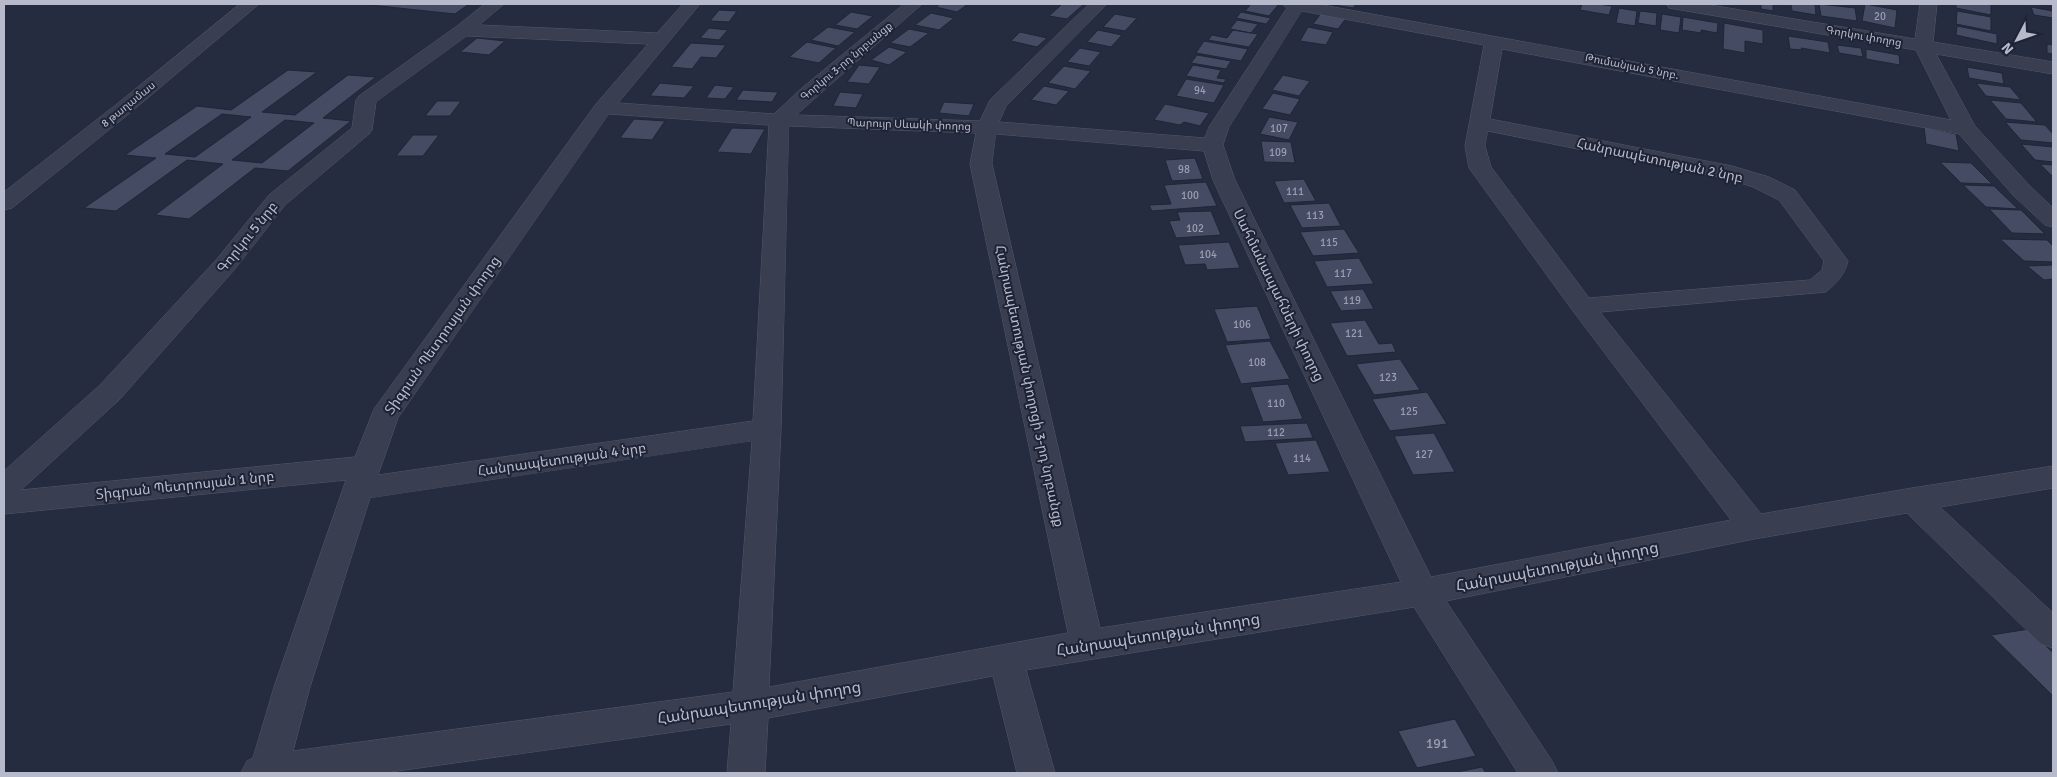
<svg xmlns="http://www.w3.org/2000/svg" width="2057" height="777" font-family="Signika,'Noto Sans Armenian',sans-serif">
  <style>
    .building { fill: #444b62; stroke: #202537; fill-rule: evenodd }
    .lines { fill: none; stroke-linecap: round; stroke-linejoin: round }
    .minor-casing { stroke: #54596a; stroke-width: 1 }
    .minor { fill: #393e50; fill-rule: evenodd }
    .labels { text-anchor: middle; stroke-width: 4; stroke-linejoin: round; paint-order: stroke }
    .number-label { font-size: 11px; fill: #9a9eb0 }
    .far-street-label { font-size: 11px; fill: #b6baca; stroke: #1e2335 }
    .street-label { font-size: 14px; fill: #b6baca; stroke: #1e2335 }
    .near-number-label { font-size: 14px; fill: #9a9eb0 }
    .near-street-label { font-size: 16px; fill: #b6baca; stroke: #1e2335 }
  </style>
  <rect width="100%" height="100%" fill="#252c40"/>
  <!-- building -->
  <path class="building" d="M372,4H469L455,14L370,5Z
    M940,4H968L957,12L936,7Z
    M1062,4H1084L1067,19L1049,16Z
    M1251,4H1279L1269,16L1245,11Z
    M1328,4H1356L1353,8Z
    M1582,4H1598L1612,6L1609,15L1580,10Z
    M1761,4H1773V11L1761,9Z
    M1791,4H1815L1816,15L1792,11Z
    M1819,4L1855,8L1857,21L1821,16Z
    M1865,4L1897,10L1895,28L1862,21Z
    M1956,4H1991V15L1956,8Z
    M2031,7L2053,11V18L2034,15Z
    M1619,8L1637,11L1635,26L1616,23Z
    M719,10L737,11L729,22L710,21Z
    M1640,11L1657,13L1656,26L1638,23Z
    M1957,11L1991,17V31L1956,24Z
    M851,12L873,16L857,29L835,25Z
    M1241,12L1271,18L1266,24L1236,18Z
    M1322,12L1347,17L1338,29L1313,24Z
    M931,13L954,18L939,30L915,25Z
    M1115,14L1137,18L1125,31L1103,27Z
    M1662,14L1681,17L1679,33L1660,30Z
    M1683,17L1718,23L1717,33L1701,30V33L1682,30Z
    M1237,20L1258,24L1251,33L1230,29Z
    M1724,23L1763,30V44L1745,41V53L1723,49Z
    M1957,26L1997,34V44L1956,35Z
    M828,27L855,32L838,46L811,40Z
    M1308,27L1333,32L1326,45L1300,41Z
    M709,28L728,30L719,40L700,38Z
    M909,29L929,33L910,47L890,43Z
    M1098,30L1122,35L1111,47L1087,42Z
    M1233,30L1258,34L1249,47L1208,40L1212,35L1227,38Z
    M1020,32L1047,38L1037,47L1011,41Z
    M1788,36L1828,42L1830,53L1801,48L1802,50L1790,49Z
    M477,38L505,41L489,55L460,52Z
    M1204,41L1248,49L1241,61L1196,53Z
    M807,42L836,48L819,63L789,57Z
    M691,43L726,45L716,58L701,57L692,69L671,67Z
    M2047,44L2053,45V54L2047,53Z
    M1837,45L1861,48L1863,57L1839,53Z
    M889,47L907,52L889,65L871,60Z
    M1080,48L1101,52L1089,66L1067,62Z
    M1866,49L1899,55L1900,65L1866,59Z
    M1197,55L1231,61L1226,69L1191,63Z
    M859,65L880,67L869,84L847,82Z
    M1193,65L1221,70L1217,78L1226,79L1224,83L1186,76Z
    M1064,66L1091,71L1075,89L1048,83Z
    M1967,67L2002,73L2004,84L1969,78Z
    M288,70L317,72L262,112L295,115L348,75L376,77L323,118L351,121L288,171L255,168L189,219L155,215L223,164L187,160L116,211L84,208L156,158L125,155L197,106L231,110ZM222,114L251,117L195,157L165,154ZM285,120L314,123L262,163L232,160Z
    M1283,75L1310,81L1299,96L1272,90Z
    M1186,79L1224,85L1214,103L1176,96Z
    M660,83L694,86L684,98L650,96Z
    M1976,83L2010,87L2021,100L1986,96Z
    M715,85L734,87L725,99L706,98Z
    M1044,86L1069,91L1056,105L1031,100Z
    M743,90L778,92L772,102L736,100Z
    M840,92L863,94L856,108L833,106Z
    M1273,93L1300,99L1290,115L1262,109Z
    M1990,100L2021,103L2037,122L2006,119Z
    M437,101H461L450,116H425Z
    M944,102L974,104L969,116L939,113Z
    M1165,104L1209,113L1200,126L1184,122L1180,125L1154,120Z
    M1269,117L1298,122L1289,140L1260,134Z
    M634,119L665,121L652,140L620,138Z
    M2005,122L2045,125L2053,134V143L2021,140Z
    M1924,127L1956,134L1959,151L1926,144Z
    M732,128L765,129L751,154L717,152Z
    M413,135H439L423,156H396Z
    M1261,141L1291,142L1295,163L1264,162Z
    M2021,144L2053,147V162L2035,160Z
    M1195,158L1203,179L1172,181L1165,160Z
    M1940,162L1971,163L1992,184L1961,183Z
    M2040,164L2053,165V177Z
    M1304,179L1316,201L1284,203L1274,181Z
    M1206,182L1217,206L1152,211L1149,205L1171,204L1164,185Z
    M1963,185L1994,186L2018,209L1986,207Z
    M1329,203L1341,226L1302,228L1290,205Z
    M1989,209L2021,210L2045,234L2012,233Z
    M1211,211L1221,235L1176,238L1169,221L1180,220L1177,212Z
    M1344,229L1359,253L1313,256L1300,232Z
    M2000,239L2047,240L2053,246V262L2024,261Z
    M1229,242L1240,268L1207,270L1205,264L1185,265L1178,245Z
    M1359,258L1374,284L1327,287L1314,261Z
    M2053,265V279L2044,280L2027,266Z
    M1363,289L1374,309L1341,311L1330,291Z
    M1257,306L1271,339L1227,342L1214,309Z
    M1365,320L1379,344L1392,343L1396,352L1347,356L1330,323Z
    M1270,341L1290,379L1241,384L1225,345Z
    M1400,359L1420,390L1374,395L1356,364Z
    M1288,384L1303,419L1263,422L1250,387Z
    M1427,392L1447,424L1390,431L1372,399Z
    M1307,423L1313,438L1245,442L1240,426Z
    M1434,433L1455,472L1413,475L1394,436Z
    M1316,440L1330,472L1288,475L1275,443Z
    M2029,629L2053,653V696L1991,635Z
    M1455,719L1476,756L1417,768L1398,731Z
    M1482,767L1486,773H1452Z"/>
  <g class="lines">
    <defs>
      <path id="minor" d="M240,4H259L131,112L12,208L4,210V192L117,104Z
        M485,4H504L479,25L657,33L683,4H700L618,103L774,114L803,87L904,4H922L796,115L980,121L990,100L1089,4H1107L1006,106L999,122L1205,138L1209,127L1287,8L1282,4H1317L1951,120L1916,50L1675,9L1669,8L1666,4H1704L1915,39L1920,4H1937L1933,42L2053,62V74L1936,54L1975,126L2029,185L2053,208V227L2045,225L2013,195L1959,134L1502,49L1490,119L1732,166L1769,177L1795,190L1848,261C1844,276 1837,282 1826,292L1600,312L1761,514L1912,488L2053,466V488L1940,507L2053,613V648L2041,644L1907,513L1754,539L1446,601L1552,761L1558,773H1518L1414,607L1026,670L1055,773H1017L993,676L768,718L765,773H727L731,724L383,773H241L247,761L253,758L274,687L346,480L4,514V471L100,385L216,260L269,195L352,128L356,100L359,96L457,26ZM1302,11L1484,45L1465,146L1469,168L1573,311L1731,520L1431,577L1235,180L1223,145L1229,127ZM467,36L648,44L596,104L374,409L355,457L21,490L120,399L234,270L285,205L369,134L372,130L376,102ZM609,114L769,125L753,421L378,475L398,418ZM789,126L976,133L970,164L1068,633L769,687L781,429ZM1488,131L1728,179L1753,187L1779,200L1824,261L1822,270L1810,280L1589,298L1491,167L1485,146ZM996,134L1204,151L1213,180L1401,582L1100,628L992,164ZM752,441L733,692L293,751L310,687L370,498Z"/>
    </defs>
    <!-- minor casing -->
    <use href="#minor" class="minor-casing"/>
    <!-- minor -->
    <use href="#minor" class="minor"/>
  </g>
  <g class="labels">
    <!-- number labels -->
    <g class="number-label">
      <text x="1880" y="20">20</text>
      <text x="1200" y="94">94</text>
      <text x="1279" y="132">107</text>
      <text x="1278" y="156">109</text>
      <text x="1184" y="173">98</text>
      <text x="1295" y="195">111</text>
      <text x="1190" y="199">100</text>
      <text x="1315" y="219">113</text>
      <text x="1195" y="232">102</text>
      <text x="1329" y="246">115</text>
      <text x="1208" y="258">104</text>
      <text x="1343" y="277">117</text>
      <text x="1352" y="304">119</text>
      <text x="1242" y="328">106</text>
      <text x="1354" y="337">121</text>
      <text x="1257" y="366">108</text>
      <text x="1388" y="381">123</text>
      <text x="1276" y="407">110</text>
      <text x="1409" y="415">125</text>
      <text x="1276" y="436">112</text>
      <text x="1424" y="458">127</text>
      <text x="1302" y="462">114</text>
    </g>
    <!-- far-street labels -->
    <g class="far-street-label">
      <text transform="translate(1864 36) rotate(10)" y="4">Գորկու փողոց</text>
      <text transform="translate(846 61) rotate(-40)" y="4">Գորկու 3-րդ նրբանցք</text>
      <text transform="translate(1632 66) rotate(11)" y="4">Թումանյան 5 նրբ.</text>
      <text transform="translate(128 104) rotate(-39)" y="4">8 թաղամաս</text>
      <text transform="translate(909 124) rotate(2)" y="4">Պարույր Սևակի փողոց</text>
    </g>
    <!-- street labels -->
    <g class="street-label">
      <text transform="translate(1660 160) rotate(12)" y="5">Հանրապետության 2 նրբ</text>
      <text transform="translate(247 237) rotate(-51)" y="5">Գորկու 5 նրբ</text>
      <text transform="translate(1279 295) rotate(64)" y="5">Սահմանապահների փողոց</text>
      <text transform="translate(442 335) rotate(-55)" y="5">Տիգրան Պետրոսյան փողոց</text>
      <text transform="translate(1030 386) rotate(78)" y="5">Հանրապետության փողոցի 3-րդ նրբանցք</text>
      <text transform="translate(562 459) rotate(-8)" y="5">Հանրապետության 4 նրբ</text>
      <text transform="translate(185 485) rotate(-6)" y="5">Տիգրան Պետրոսյան 1 նրբ</text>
    </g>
    <!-- near-number labels -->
    <g class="near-number-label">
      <text x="1437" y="748">191</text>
    </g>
    <!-- near-street labels -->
    <g class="near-street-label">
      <text transform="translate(1557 566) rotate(-11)" y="6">Հանրապետության փողոց</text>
      <text transform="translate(1158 634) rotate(-9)" y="6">Հանրապետության փողոց</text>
      <text transform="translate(759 702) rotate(-9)" y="6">Հանրապետության փողոց</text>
    </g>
  </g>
  <!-- border -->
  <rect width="2057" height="777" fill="none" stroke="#b6baca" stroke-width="10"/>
  <!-- north arrow -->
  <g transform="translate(2017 40) rotate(229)" stroke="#1e2335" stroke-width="4" paint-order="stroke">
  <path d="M0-4L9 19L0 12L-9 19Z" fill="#b6baca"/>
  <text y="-8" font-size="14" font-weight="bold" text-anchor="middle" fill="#b6baca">N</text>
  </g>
</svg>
